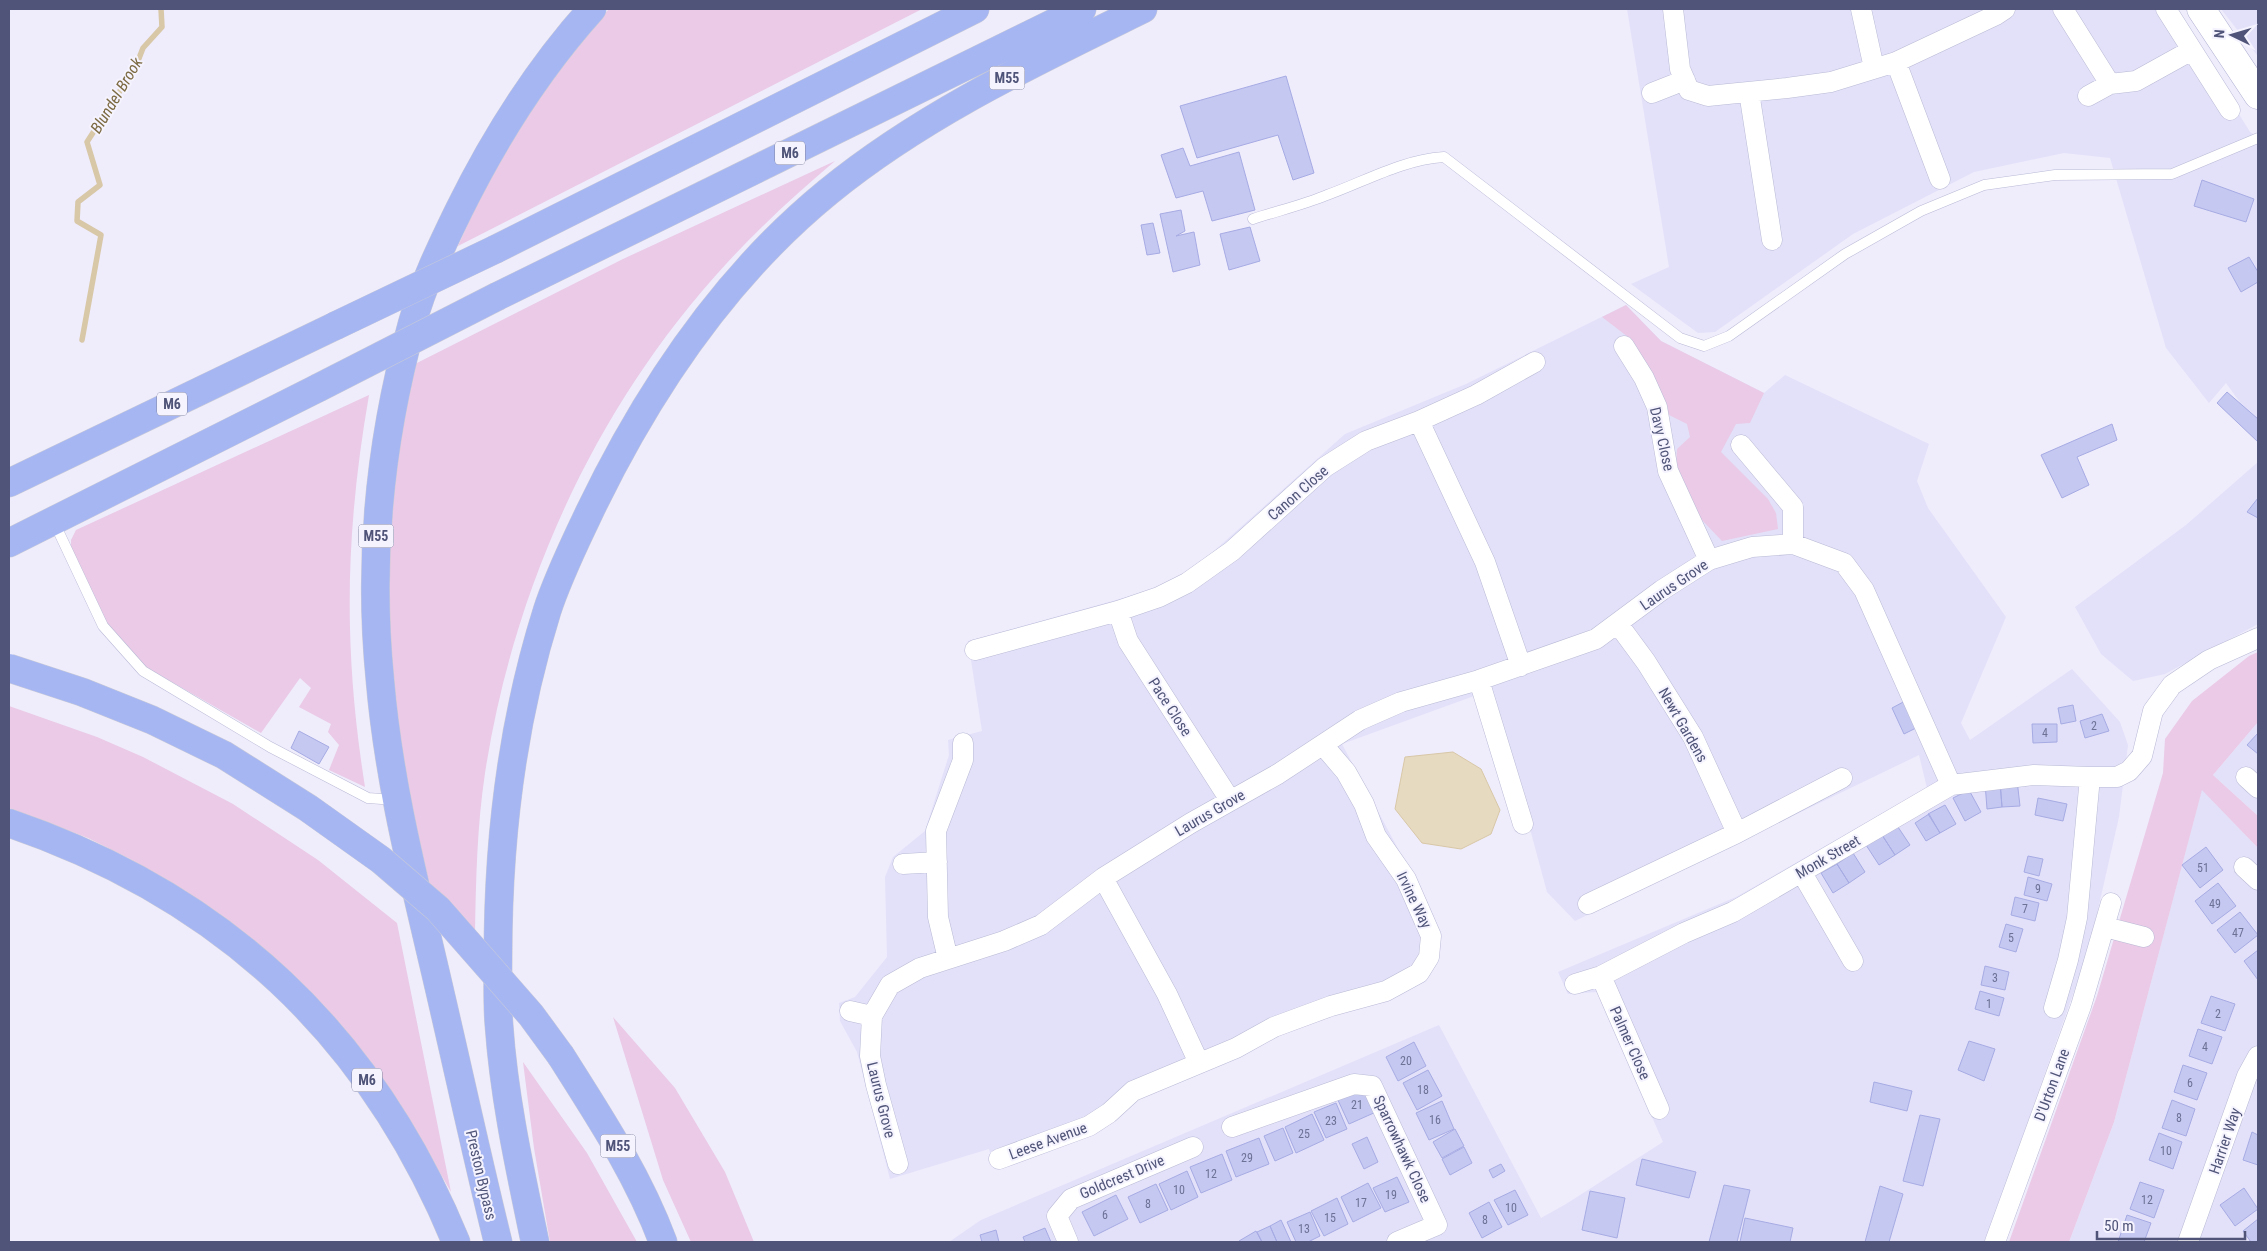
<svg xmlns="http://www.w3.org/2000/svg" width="2267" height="1251" font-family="'Roboto Condensed',sans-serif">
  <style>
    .residential { fill: #e3e1f9 }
    .green { fill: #eacae6 }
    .water { fill: #e6dac0; stroke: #d8c8a7 }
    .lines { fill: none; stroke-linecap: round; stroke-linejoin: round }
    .stream { stroke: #d8c8a7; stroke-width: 5.5 }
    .building { fill: #c5c8f1; stroke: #a6abe3 }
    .lane-casing { stroke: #b9bad6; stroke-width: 11 }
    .street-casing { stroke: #b9bad6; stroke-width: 21 }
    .secondary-casing { stroke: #afb0d2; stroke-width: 29 }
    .highway-casing { stroke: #caccd6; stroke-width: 29 }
    .lane { stroke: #fff; stroke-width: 10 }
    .street { stroke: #fff; stroke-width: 20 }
    .secondary { stroke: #fff; stroke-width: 28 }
    .highway { stroke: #a6b6f3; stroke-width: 28 }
    .highway-bridge-casing { stroke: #caccd6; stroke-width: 29; stroke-linecap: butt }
    .highway-bridge { stroke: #a6b6f3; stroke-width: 28 }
    .labels { text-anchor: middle; stroke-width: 4; stroke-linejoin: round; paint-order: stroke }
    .number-label { font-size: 12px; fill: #6c7196 }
    .shield { fill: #f5f3fe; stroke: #8184a0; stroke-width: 1 }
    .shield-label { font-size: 14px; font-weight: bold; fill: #4f5478 }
    .street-label { font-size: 15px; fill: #4f5478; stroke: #f5f3fe }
    .water-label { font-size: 16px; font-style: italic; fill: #7c6a42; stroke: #f5f3fe }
  </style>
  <rect width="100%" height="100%" fill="#efecfc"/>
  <!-- residential -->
  <path class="residential" d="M1627,9H2174L2250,132L2258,137V427L2226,383L2209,403L2166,348L2110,158L2064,153L1974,172L1853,234L1715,332L1698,333L1631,284L1669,267Z
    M2221,9H2258L2257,55Z
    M1626,305L1661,341L1764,393L1785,375L1929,444L1917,481L1928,508L2006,617L1961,723L1970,740L2072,669L2120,722L2128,745L2119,817L2089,949L1985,1242H949L981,1220L1439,1025L1541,1218L1566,1204L1663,1142L1597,992L1568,994L1558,972L1736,897L1927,788L1919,755L1575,921L1547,892L1530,829L1519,834L1474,696L1342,744L1411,873L1440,943L1430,975L1387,1002L1340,1011L1278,1033L1141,1096L1099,1129L994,1168L989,1149L890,1179L857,1052L840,1021L839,1003L855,997L887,957L885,877L893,857L925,831L949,755L948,740L982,731L968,641L1152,590L1195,568L1345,434L1466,384Z
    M2258,462V624L2165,674L2133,681L2101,654L2075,607L2186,525Z
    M2258,722V816L2213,775Z
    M2202,789L2258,848V1242H2069L2114,1122Z"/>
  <!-- green -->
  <path class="green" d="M609,9H922L458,246C496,158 545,79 609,9Z
    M835,161C797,193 760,227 726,264C597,404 514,585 485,773C477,826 476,879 475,932L427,886L414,835L391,677L388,571L395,468L411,366L623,259Z
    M1626,305L1661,341L1764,393L1750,423L1736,424L1721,452L1768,499L1776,513L1778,529L1722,541L1700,518L1676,464L1677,449L1690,437L1687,424L1667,414L1632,340L1602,317Z
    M369,395C345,533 343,648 365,787L329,770L339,745L328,732L331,724L299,707L311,688L300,678L261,733L142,665L103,618L71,551V540L76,530Z
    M2258,652V722L2213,775L2258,816V848L2202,790L2114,1122L2069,1242H2009L2097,996L2163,773L2165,739L2192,701L2249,656Z
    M9,706L97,737L143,757L233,804L318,860L397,923L451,1192L404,1110L348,1035L210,909L130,859L88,838L9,808Z
    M613,1017L675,1088L725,1172L754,1242H691L663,1180Z
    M523,1062L587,1153L637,1242H550L534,1148Z"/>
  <!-- water -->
  <path class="water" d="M1453,752L1481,769L1500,810L1491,834L1461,849L1422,843L1395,809L1405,757Z"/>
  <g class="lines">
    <!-- stream -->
    <path class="stream" d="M82,340L101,235L77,221L78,202L100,185L87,142L136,66L143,48L162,27L161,9"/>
  </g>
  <!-- building -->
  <path class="building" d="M1286,76L1314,173L1293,180L1278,135L1197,158L1180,106Z
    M1183,148L1190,166L1239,152L1255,210L1212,221L1203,191L1176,198L1161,155Z
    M2202,180L2254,199L2246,222L2194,206Z
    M1181,210L1185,231L1176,236L1194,232L1200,265L1173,272L1160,214Z
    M1153,223L1160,253L1147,255L1141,225Z
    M1250,227L1260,261L1229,270L1220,234Z
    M2249,257L2258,272V282L2241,292L2228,268Z
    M2227,392L2258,419V442L2217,403Z
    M2112,424L2117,440L2077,457L2089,485L2062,498L2041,455Z
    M2258,498V518L2247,512Z
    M1907,700L1920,726L1904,734L1892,708Z
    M2073,705L2076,721L2061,724L2058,708Z
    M2102,714L2109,731L2085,738L2080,721Z
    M2032,724H2057V742L2033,743Z
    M299,731L329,747L319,764L291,748Z
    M2258,733V754L2247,745Z
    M2017,780L2020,806L2002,807L2000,782Z
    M2000,782L2002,807L1987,809L1985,783Z
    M1969,790L1981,812L1965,821L1953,798Z
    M2038,798L2067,804L2063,821L2035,815Z
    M1945,805L1956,824L1940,833L1928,814Z
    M1929,814L1940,833L1926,841L1915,823Z
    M1898,827L1910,845L1895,855L1882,835Z
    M1882,835L1895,855L1879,865L1866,845Z
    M2206,847L2223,870L2200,888L2182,865Z
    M1853,853L1865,872L1849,883L1837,864Z
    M2028,856L2043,859L2039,876L2024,872Z
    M1837,864L1849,883L1833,893L1821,873Z
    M2028,877L2052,884L2047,901L2024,895Z
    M2218,883L2236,906L2212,924L2195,901Z
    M2015,897L2039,903L2035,921L2011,915Z
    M2240,912L2258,935L2235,953L2217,930Z
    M2006,924L2023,929L2016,952L1999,947Z
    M2258,950V980L2244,961Z
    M1985,966L2009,972L2005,990L1981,985Z
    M1980,991L2004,998L1999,1016L1975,1009Z
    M2211,996L2235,1004L2225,1031L2201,1023Z
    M2198,1029L2222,1037L2212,1064L2189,1056Z
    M1969,1041L1995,1049L1984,1081L1958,1070Z
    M1414,1042L1426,1066L1398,1081L1386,1057Z
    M2183,1065L2207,1073L2197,1100L2174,1092Z
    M1428,1070L1442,1096L1417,1110L1403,1083Z
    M1874,1082L1912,1091L1907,1111L1870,1102Z
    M1365,1086L1376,1112L1349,1124L1337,1098Z
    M2172,1100L2195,1109L2186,1136L2162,1128Z
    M1442,1101L1454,1129L1429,1140L1416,1113Z
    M1336,1103L1347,1129L1326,1138L1314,1112Z
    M1312,1114L1324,1140L1296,1153L1285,1127Z
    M1920,1115L1940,1119L1923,1186L1903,1181Z
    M1283,1128L1293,1153L1275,1161L1264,1136Z
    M1455,1129L1464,1146L1442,1158L1433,1142Z
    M2252,1132L2258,1135V1165L2243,1160Z
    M2159,1133L2182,1142L2173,1169L2149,1160Z
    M1367,1137L1378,1162L1364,1169L1352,1144Z
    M1259,1138L1269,1164L1236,1177L1226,1151Z
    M1464,1147L1472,1163L1450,1175L1442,1159Z
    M1222,1154L1232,1180L1201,1193L1190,1167Z
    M1642,1159L1696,1172L1689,1198L1636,1185Z
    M1501,1164L1505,1171L1493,1178L1489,1170Z
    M1187,1171L1198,1197L1171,1210L1159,1184Z
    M1397,1177L1409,1202L1385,1212L1373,1188Z
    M2140,1182L2164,1190L2154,1218L2130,1209Z
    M1368,1183L1381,1208L1353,1222L1341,1197Z
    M1156,1184L1168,1210L1140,1223L1128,1197Z
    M1724,1185L1750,1190L1737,1242H1709Z
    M1880,1186L1903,1194L1889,1242H1865Z
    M2244,1188L2258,1209L2235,1226L2220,1205Z
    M1515,1190L1528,1215L1508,1225L1494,1200Z
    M1590,1191L1625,1198L1617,1238L1582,1230Z
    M1116,1195L1128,1219L1094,1236L1082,1212Z
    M1337,1198L1348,1224L1324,1236L1311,1211Z
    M1489,1202L1502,1227L1482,1238L1469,1213Z
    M1310,1212L1320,1236L1308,1242H1296L1287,1222Z
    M2127,1215L2151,1223L2144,1242H2118Z
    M1745,1218L1793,1228L1790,1242H1740Z
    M2258,1219V1242H2251L2243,1231Z
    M1281,1220L1291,1242H1277L1270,1226Z
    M1270,1226L1277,1242H1262L1257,1232Z
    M1045,1228L1051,1242H1025L1023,1237Z
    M996,1230L999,1242H982L980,1235Z
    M1256,1231L1262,1242H1240L1239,1241Z"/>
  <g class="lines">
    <defs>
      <path id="lane" d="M1253,219C1277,211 1303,205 1327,195C1366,181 1401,160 1444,157L1680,338L1704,346L1729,336L1845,254L1921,211L1984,185L2055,175L2172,174L2258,138
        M54,522L103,626L143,671L270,747L368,798L395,800"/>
      <path id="street" d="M1673,9L1680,69L1689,90L1708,96L1787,88L1831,82L1896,62L1996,15L2005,9
        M1861,9L1874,68
        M2063,9L2110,84L2088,96
        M2192,50L2230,110
        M1896,62L1940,179
        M2110,84L2136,81L2192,50L2166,9
        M1749,92L1772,240
        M1652,93L1685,80
        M1624,346L1644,378L1657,407L1668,471L1709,560
        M1419,421L1485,562L1521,666
        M1741,445L1793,507V544
        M1118,611L1128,641L1230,800
        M1618,624L1646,662L1693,737L1737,833
        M975,650L1118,611L1159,597L1187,583L1232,551L1325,467L1366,441L1419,421L1476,395L1535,362
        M1479,680L1523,824
        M2090,777H2117L2129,771L2142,756L2153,711L2172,685L2209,660L2258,638
        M2246,777L2258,788
        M903,864L937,862
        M2244,867L2258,880
        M1802,873L1853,961
        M1103,878L1167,994L1199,1063
        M1588,904L1737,833L1842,778
        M2105,927L2144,937
        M948,959L938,917L936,831L963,760V743
        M1601,976L1659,1109
        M1575,984L1601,976L1684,933L1733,912L1951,785L2034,775L2090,777L2077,918L2068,960L2054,1008
        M850,1011L872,1016
        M1232,1127L1354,1084L1372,1086L1437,1225L1397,1242
        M999,1159L1089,1126L1109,1113L1133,1091L1236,1048L1274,1027L1331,1006L1386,991L1419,973L1429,957L1431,936L1406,879L1376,836L1364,804L1346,772L1323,745
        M898,1164L876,1085L870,1056L872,1016L890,985L920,968L1004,941L1041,925L1103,878L1191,823L1278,774L1360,720L1401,702L1479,680L1596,639L1662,590L1709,560L1752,547L1793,544L1844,563L1864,590L1951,785
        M1068,1242L1057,1216L1071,1199L1193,1147
        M1995,1242L2081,1006L2111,903
        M2188,1242L2247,1076L2258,1056"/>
      <path id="secondary" d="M2201,9L2258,95"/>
      <path id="highway" d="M496,249L975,9
        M498,296L1082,9
        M9,483L335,326
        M9,543L318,388
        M9,823C222,896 370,1033 456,1242
        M561,1056C599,1116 638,1175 663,1242
        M498,1242C475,1149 455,1055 433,962C411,868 388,776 380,680C368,560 380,440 412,324C423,284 441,247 459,210C495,137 538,69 592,9
        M535,1242C520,1170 504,1098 499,1025C497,1002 498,979 498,956C498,840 512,722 547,611C558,577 574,545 589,513C647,392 724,277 828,192C922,115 1035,62 1143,9"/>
    </defs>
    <!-- lane casing -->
    <use href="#lane" class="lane-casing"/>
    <!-- street casing -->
    <use href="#street" class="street-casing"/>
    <!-- secondary casing -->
    <use href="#secondary" class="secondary-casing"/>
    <!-- highway casing -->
    <use href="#highway" class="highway-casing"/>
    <!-- lane -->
    <use href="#lane" class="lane"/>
    <!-- street -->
    <use href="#street" class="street"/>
    <!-- secondary -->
    <use href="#secondary" class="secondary"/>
    <!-- highway -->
    <use href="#highway" class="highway"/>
    <defs>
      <path id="highway-bridge" d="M335,326L496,249
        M318,388L498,296
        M9,668L82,692L152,720L224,755L308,808L381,860L438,909L531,1015L561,1056"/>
    </defs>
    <!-- highway-bridge casing -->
    <use href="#highway-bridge" class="highway-bridge-casing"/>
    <!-- highway-bridge -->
    <use href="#highway-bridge" class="highway-bridge"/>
  </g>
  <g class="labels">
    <!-- number labels -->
    <g class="number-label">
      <text x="2094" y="730">2</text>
      <text x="2045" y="737">4</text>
      <text x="2203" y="872">51</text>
      <text x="2038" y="893">9</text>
      <text x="2215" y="908">49</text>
      <text x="2025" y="913">7</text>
      <text x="2238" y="937">47</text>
      <text x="2011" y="942">5</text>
      <text x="1995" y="982">3</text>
      <text x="1989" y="1008">1</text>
      <text x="2218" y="1018">2</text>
      <text x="2205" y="1051">4</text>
      <text x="1406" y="1065">20</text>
      <text x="2190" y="1087">6</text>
      <text x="1423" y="1094">18</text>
      <text x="1357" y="1109">21</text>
      <text x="2179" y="1122">8</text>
      <text x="1435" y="1124">16</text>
      <text x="1331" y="1125">23</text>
      <text x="1304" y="1138">25</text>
      <text x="2166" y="1155">10</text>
      <text x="1247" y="1162">29</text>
      <text x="1211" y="1178">12</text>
      <text x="1179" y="1194">10</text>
      <text x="1391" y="1199">19</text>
      <text x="2147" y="1204">12</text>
      <text x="1361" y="1207">17</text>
      <text x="1148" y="1208">8</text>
      <text x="1511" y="1212">10</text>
      <text x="1105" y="1219">6</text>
      <text x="1330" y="1222">15</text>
      <text x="1485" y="1224">8</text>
      <text x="1304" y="1233">13</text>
    </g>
    <!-- shield labels -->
    <g class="shield">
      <rect x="989.5" y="66.5" width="35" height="23" rx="4"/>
      <rect x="775" y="141.5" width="30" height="23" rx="4"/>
      <rect x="157" y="392.5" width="30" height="23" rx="4"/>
      <rect x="358.5" y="524.5" width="35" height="23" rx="4"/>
      <rect x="352" y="1068.5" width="30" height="23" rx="4"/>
      <rect x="600.5" y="1134.5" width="35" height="23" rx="4"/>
    </g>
    <g class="shield-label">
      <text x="1007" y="83">M55</text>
      <text x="790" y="158">M6</text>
      <text x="172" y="409">M6</text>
      <text x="376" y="541">M55</text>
      <text x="367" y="1085">M6</text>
      <text x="618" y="1151">M55</text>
    </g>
    <!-- street labels -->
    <g class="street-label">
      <text transform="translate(1662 439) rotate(77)" y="5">Davy Close</text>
      <text transform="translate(1298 493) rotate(-41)" y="5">Canon Close</text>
      <text transform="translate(1674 585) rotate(-34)" y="5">Laurus Grove</text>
      <text transform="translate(1170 707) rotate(57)" y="5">Pace Close</text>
      <text transform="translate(1683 725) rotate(60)" y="5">Newt Gardens</text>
      <text transform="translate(1210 813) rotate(-30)" y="5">Laurus Grove</text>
      <text transform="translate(1828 857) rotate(-30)" y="5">Monk Street</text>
      <text transform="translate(1414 900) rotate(64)" y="5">Irvine Way</text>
      <text transform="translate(1630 1043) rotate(66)" y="5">Palmer Close</text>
      <text transform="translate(2052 1085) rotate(-70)" y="5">D'Urton Lane</text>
      <text transform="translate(881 1100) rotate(76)" y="5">Laurus Grove</text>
      <text transform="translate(1048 1141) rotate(-20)" y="5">Leese Avenue</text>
      <text transform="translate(2225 1141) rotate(-71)" y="5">Harrier Way</text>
      <text transform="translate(1402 1149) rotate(65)" y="5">Sparrowhawk Close</text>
      <text transform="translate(481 1175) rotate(77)" y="5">Preston Bypass</text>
      <text transform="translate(1122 1177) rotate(-23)" y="5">Goldcrest Drive</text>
    </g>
    <!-- water labels -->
    <g class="water-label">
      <text transform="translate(116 95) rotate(-59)" y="6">Blundel Brook</text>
    </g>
  </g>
  <!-- border -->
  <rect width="2267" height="1251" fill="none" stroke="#4f5478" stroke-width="20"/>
  <!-- north arrow -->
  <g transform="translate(2232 35) rotate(275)" stroke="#f5f3fe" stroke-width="4" paint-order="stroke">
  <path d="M0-4L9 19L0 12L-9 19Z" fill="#4f5478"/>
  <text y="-8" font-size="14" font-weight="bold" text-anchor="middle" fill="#4f5478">N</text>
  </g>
  <!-- scale -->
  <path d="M2097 1231v8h148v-8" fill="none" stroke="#4f5478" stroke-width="2.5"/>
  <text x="2104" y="1231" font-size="15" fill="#4f5478" stroke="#f5f3fe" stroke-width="4" paint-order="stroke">50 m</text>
</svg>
